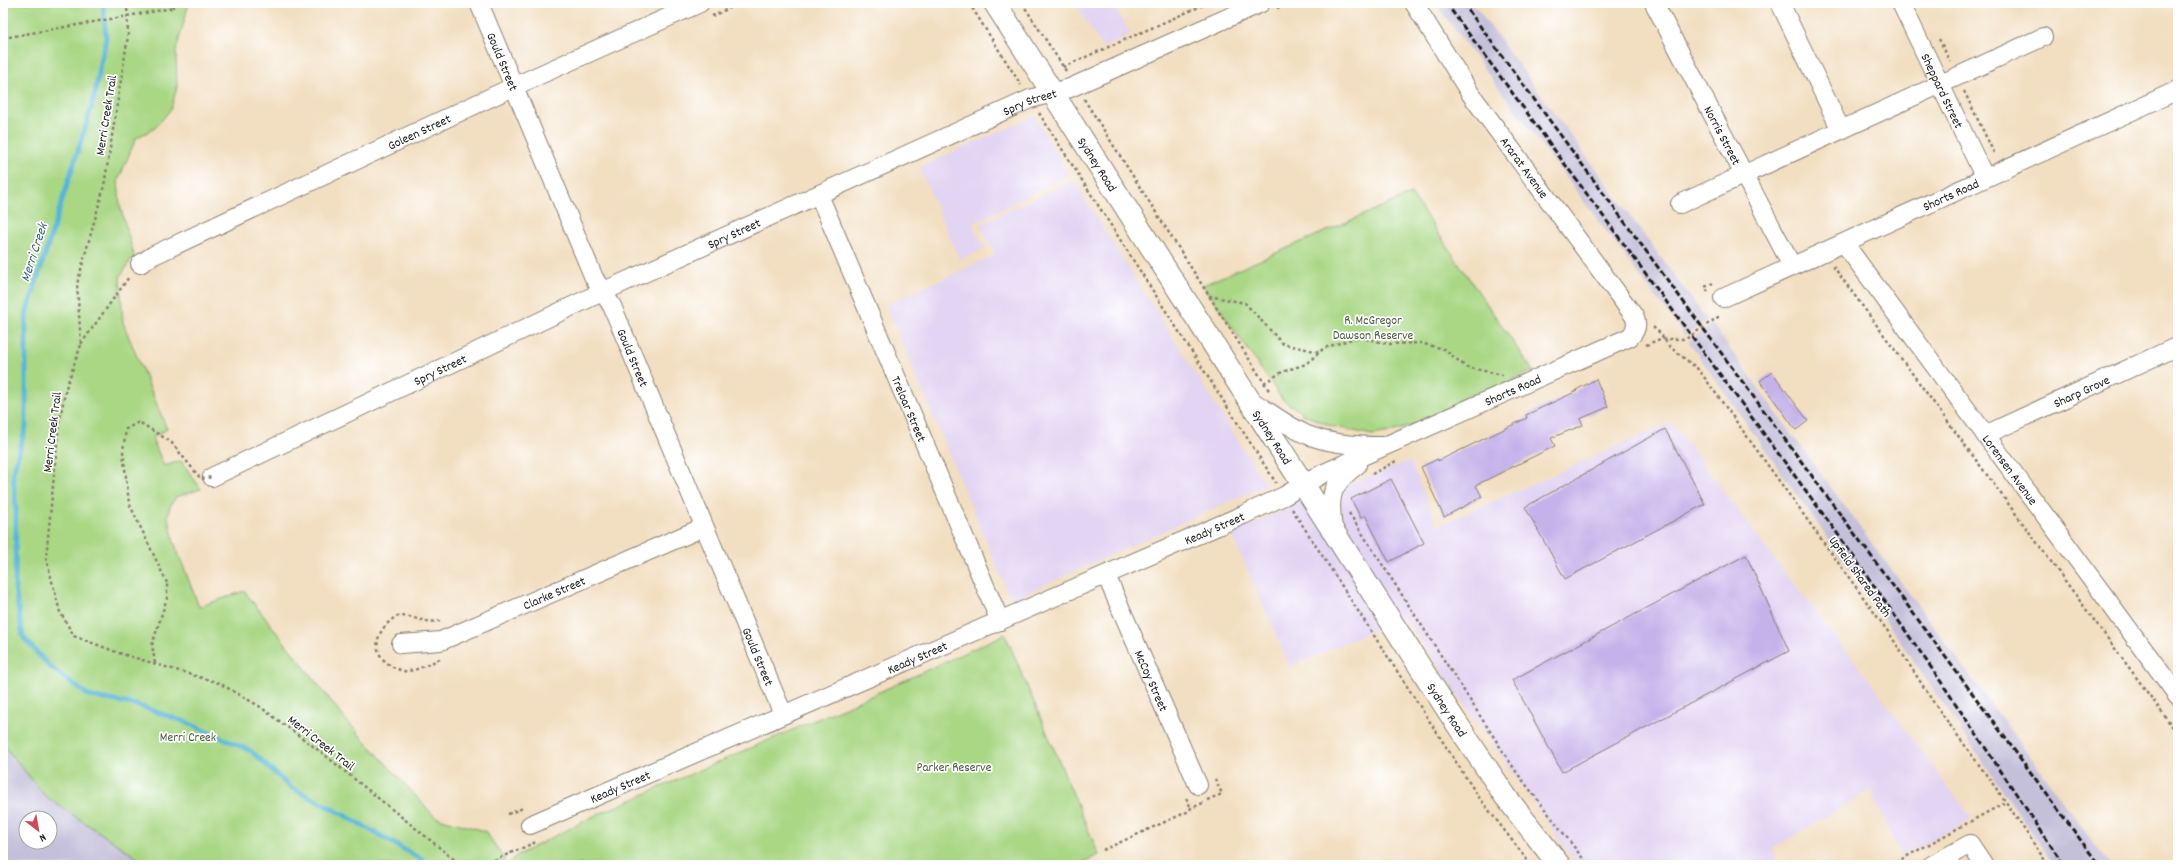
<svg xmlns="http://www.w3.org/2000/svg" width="2181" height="868" font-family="Dekko,sans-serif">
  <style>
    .built { fill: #e2d4f3 }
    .industrial { fill: #c5c0da; fill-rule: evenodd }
    .green { fill: #a9d784; stroke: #627a50 }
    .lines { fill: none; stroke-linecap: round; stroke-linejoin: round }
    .stream { stroke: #59b5d7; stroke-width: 5 }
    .building { fill: #c5b2ea }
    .minor-casing { stroke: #877d6e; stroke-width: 20 }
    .highway-casing { stroke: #877d6e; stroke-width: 24 }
    .path { stroke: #877d6e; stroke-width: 2.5; stroke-dasharray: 3 3; stroke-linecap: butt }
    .minor { stroke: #fff; stroke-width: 18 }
    .highway { stroke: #fff; stroke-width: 22 }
    .rail { stroke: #1c1c1c; stroke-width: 3; stroke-dasharray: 6 3; stroke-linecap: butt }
    .path-bridge { stroke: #877d6e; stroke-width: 2.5; stroke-dasharray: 3 3; stroke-linecap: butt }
    .labels { text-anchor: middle; stroke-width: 3.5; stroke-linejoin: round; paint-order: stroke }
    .street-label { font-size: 13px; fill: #1c1c1c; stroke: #fff }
    .park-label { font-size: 13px; fill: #4d5d40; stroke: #fff }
    .water-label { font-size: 14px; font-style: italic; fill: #376170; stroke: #fff }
  </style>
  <rect width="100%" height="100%" fill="#fff"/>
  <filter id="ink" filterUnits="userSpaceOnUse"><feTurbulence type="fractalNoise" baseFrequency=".025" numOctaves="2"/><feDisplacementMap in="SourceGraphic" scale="8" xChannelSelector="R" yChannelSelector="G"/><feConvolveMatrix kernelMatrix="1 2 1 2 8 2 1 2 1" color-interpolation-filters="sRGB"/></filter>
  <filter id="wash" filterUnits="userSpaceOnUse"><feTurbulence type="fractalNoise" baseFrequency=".012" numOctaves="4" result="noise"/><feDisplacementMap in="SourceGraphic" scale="16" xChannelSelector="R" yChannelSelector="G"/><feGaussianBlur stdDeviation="0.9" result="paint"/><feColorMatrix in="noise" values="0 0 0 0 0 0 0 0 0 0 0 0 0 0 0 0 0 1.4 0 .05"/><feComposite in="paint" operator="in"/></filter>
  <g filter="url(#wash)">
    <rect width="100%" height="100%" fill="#f2dec0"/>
    <!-- built -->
    <path class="built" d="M1075,3H1111L1131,35L1103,48Z
      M1035,116L1069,175L972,224L985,248L960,260L919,167Z
      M1073,180L1266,485L1011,600L886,305L995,255L980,225Z
      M1672,422L1775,560L1866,676L1972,819L1901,856L1870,790L1772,849L1779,865H1577L1404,617L1290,667L1232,534L1299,503L1410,461L1438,526Z"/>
    <!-- industrial -->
    <path class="industrial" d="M1435,3H1473L1707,320L1685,336Z
      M1712,324L1818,470L2110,865H2054L1873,602L1688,341Z
      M3,744L45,796L148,865H3ZM26,818H50V842H26Z"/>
    <!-- green -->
    <path class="green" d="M3,3H189L176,51L177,87L171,109L155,128L136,138L118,181L120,206L134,255L120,277L123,323L167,429L152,438L164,466L181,461L201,489L176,497L170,506L168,516L174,542L199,607L244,591L346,720L435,817L485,831L505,859L502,865H148L45,796L3,744Z
      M1411,194L1533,371L1411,426L1391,432L1372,435L1331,426L1305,415L1282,399L1203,285Z
      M1005,634L1099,855L1077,865H507L516,856L592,817L875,694Z"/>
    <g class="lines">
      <!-- stream -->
      <path class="stream" d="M103,3L106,39L92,106L26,315V427L13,473L16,510L15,588L23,637L49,666L89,696L137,705L183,721L251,751L290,787L346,816L431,865"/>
    </g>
    <g id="blocks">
      <!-- building -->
      <path class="building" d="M1772,372L1808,421L1796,430L1760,381Z
        M1596,379L1608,407L1580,419L1583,425L1551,438L1555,446L1476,485L1482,497L1444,517L1421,467L1438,459V461L1527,418L1526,415L1577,391L1576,390Z
        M1665,429L1705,504L1565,579L1525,507Z
        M1391,479L1424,543L1389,562L1365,515L1361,518L1351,499Z
        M1746,555L1789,651L1562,772L1512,680Z"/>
    </g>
  </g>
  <g filter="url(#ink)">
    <use href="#blocks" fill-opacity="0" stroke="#877d6e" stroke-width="1"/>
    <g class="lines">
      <defs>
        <g id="minor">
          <path id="s1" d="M479,3L594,278L612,306L783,714"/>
          <path id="s2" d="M1654,3L1792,266"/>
          <path d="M1780,3L1841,130"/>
          <path id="s3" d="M1901,3L1985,178"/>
          <path id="s4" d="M819,195L1000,621"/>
          <path d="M1680,204L2043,37"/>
          <path id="s5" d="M1844,243L2178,696"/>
          <path id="s6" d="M140,264L154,255L515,86L700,3"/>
          <path id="s7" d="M1723,298L2178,90"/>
          <path d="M1250,400C1268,411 1286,425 1305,434C1329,444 1355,446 1381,446"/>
          <path id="s8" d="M1985,435L2178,346"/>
          <path id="s9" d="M212,477L602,292L1030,99L1070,88L1261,3"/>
          <path d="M1333,531C1330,497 1327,488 1357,465"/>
          <path id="s10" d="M1106,575L1198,785"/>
          <path id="s11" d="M401,644L441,641L704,527"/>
          <path id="s12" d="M530,825L1243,515L1284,496L1322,474L1630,337C1636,331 1638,324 1634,316L1470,93L1414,3"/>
          <path d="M1932,865L1970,844L1984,865"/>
        </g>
        <g id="highway">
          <path id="s13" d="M995,3L1449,712L1506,797L1559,865"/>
        </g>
      </defs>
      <!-- minor casing -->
      <use href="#minor" class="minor-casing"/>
      <!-- highway casing -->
      <use href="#highway" class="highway-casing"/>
      <!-- path -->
      <path class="path" d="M127,3L128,36L104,186L77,284L81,345L66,388L59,423L46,558L60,612L74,636L119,653L219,683L259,706L321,752L461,865
        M969,3L1021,85
        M1022,3L1066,71
        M173,8V3
        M1277,8L1290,3
        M712,16L741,3
        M1939,39L1950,61
        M1063,67L1208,3
        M1964,91L1995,155
        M1084,99L1270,392
        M1039,113L1276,483
        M1833,266L2178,734
        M1708,292L1705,287L1713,283
        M1209,296L1245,303L1283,344L1319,352
        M1653,327L1660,333L1669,346L1699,370L1889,633L1934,703L2006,802L2048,865
        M81,344L129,277
        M1646,345L1660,339H1686L1721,315
        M1264,383L1282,372L1306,364L1324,348L1358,337L1389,344L1420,343L1444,349L1466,367L1503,375
        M1372,474L1396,461
        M1292,509L1478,796L1531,865
        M1349,513L1517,773L1588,865
        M440,659C430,663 419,670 408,671C403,672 398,669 393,667C368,653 376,629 397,616C412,615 425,624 440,621
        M155,663L152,645L167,598V583
        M1186,798L1191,808
        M1207,800L1222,794L1215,779
        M508,814L523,808
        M1103,850L1189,811L1191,808L1203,803
        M483,865L536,842
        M1891,865L2006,802"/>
      <!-- minor -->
      <use href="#minor" class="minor"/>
      <!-- highway -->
      <use href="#highway" class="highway"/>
      <!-- rail -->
      <path class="rail" d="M1446,3L1837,533L1935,673L2064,865
        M1463,3L2099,865"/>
      <!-- path-bridge -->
      <path class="path-bridge" d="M3,38L173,8
        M167,583L129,503L123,451L126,429L139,422L171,442L201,479L212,477"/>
    </g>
  </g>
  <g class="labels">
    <!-- street labels -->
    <g class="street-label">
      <text dy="5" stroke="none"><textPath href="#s1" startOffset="63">Gould Street</textPath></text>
      <text dy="5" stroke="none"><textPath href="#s3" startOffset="97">Sheppard Street</textPath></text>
      <text dy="5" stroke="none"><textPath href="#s9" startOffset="900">Spry Street</textPath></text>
      <text transform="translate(105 115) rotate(-81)" y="5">Merri Creek Trail</text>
      <text dy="5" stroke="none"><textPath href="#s6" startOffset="309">Goleen Street</textPath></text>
      <text dy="5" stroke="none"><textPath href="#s2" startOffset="149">Norris Street</textPath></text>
      <text dy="5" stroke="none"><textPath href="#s13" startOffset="191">Sydney Road</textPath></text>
      <text transform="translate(1525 167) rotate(54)" y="5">Ararat Avenue</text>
      <text dy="5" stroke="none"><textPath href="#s7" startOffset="250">Shorts Road</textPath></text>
      <text dy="5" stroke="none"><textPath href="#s9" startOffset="576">Spry Street</textPath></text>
      <text dy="5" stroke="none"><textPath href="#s1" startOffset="387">Gould Street</textPath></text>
      <text dy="5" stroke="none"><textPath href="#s9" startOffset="252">Spry Street</textPath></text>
      <text dy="5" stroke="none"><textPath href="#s12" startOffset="1075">Shorts Road</textPath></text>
      <text dy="5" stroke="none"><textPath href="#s8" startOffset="106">Sharp Grove</textPath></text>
      <text dy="5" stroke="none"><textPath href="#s4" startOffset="232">Treloar Street</textPath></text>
      <text transform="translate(51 432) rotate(-83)" y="5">Merri Creek Trail</text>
      <text dy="5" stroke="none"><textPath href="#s13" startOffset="515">Sydney Road</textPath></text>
      <text dy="5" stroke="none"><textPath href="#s5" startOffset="281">Lorensen Avenue</textPath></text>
      <text dy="5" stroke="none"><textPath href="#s12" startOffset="746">Keady Street</textPath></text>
      <text transform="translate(1861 576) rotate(54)" y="5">Upfield Shared Path</text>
      <text dy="5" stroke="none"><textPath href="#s11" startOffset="163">Clarke Street</textPath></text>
      <text dy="5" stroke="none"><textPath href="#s1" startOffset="711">Gould Street</textPath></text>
      <text dy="5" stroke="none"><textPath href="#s12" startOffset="422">Keady Street</textPath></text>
      <text dy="5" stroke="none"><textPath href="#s10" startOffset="115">McCoy Street</textPath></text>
      <text dy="5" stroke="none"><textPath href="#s13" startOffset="839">Sydney Road</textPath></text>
      <text transform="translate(322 742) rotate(38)" y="5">Merri Creek Trail</text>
      <text dy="5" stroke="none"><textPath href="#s12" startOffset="98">Keady Street</textPath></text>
    </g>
    <!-- park labels -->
    <g class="park-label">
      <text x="1373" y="324">R. McGregor<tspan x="1373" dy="15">Dawson Reserve</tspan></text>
      <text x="188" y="741">Merri Creek</text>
      <text x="954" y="771">Parker Reserve</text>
    </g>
    <!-- water labels -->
    <g class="water-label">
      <text transform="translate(33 252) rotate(-72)" y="5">Merri Creek</text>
    </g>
  </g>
  <!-- margin -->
  <rect width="2181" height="868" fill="none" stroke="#fff" stroke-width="16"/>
  <!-- north arrow -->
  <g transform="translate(38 830) rotate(149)"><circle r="19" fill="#ffffff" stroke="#a4a4a4"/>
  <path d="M0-3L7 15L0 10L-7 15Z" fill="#d1495b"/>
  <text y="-6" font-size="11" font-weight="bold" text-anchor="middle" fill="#1c1c1c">N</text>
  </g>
</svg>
